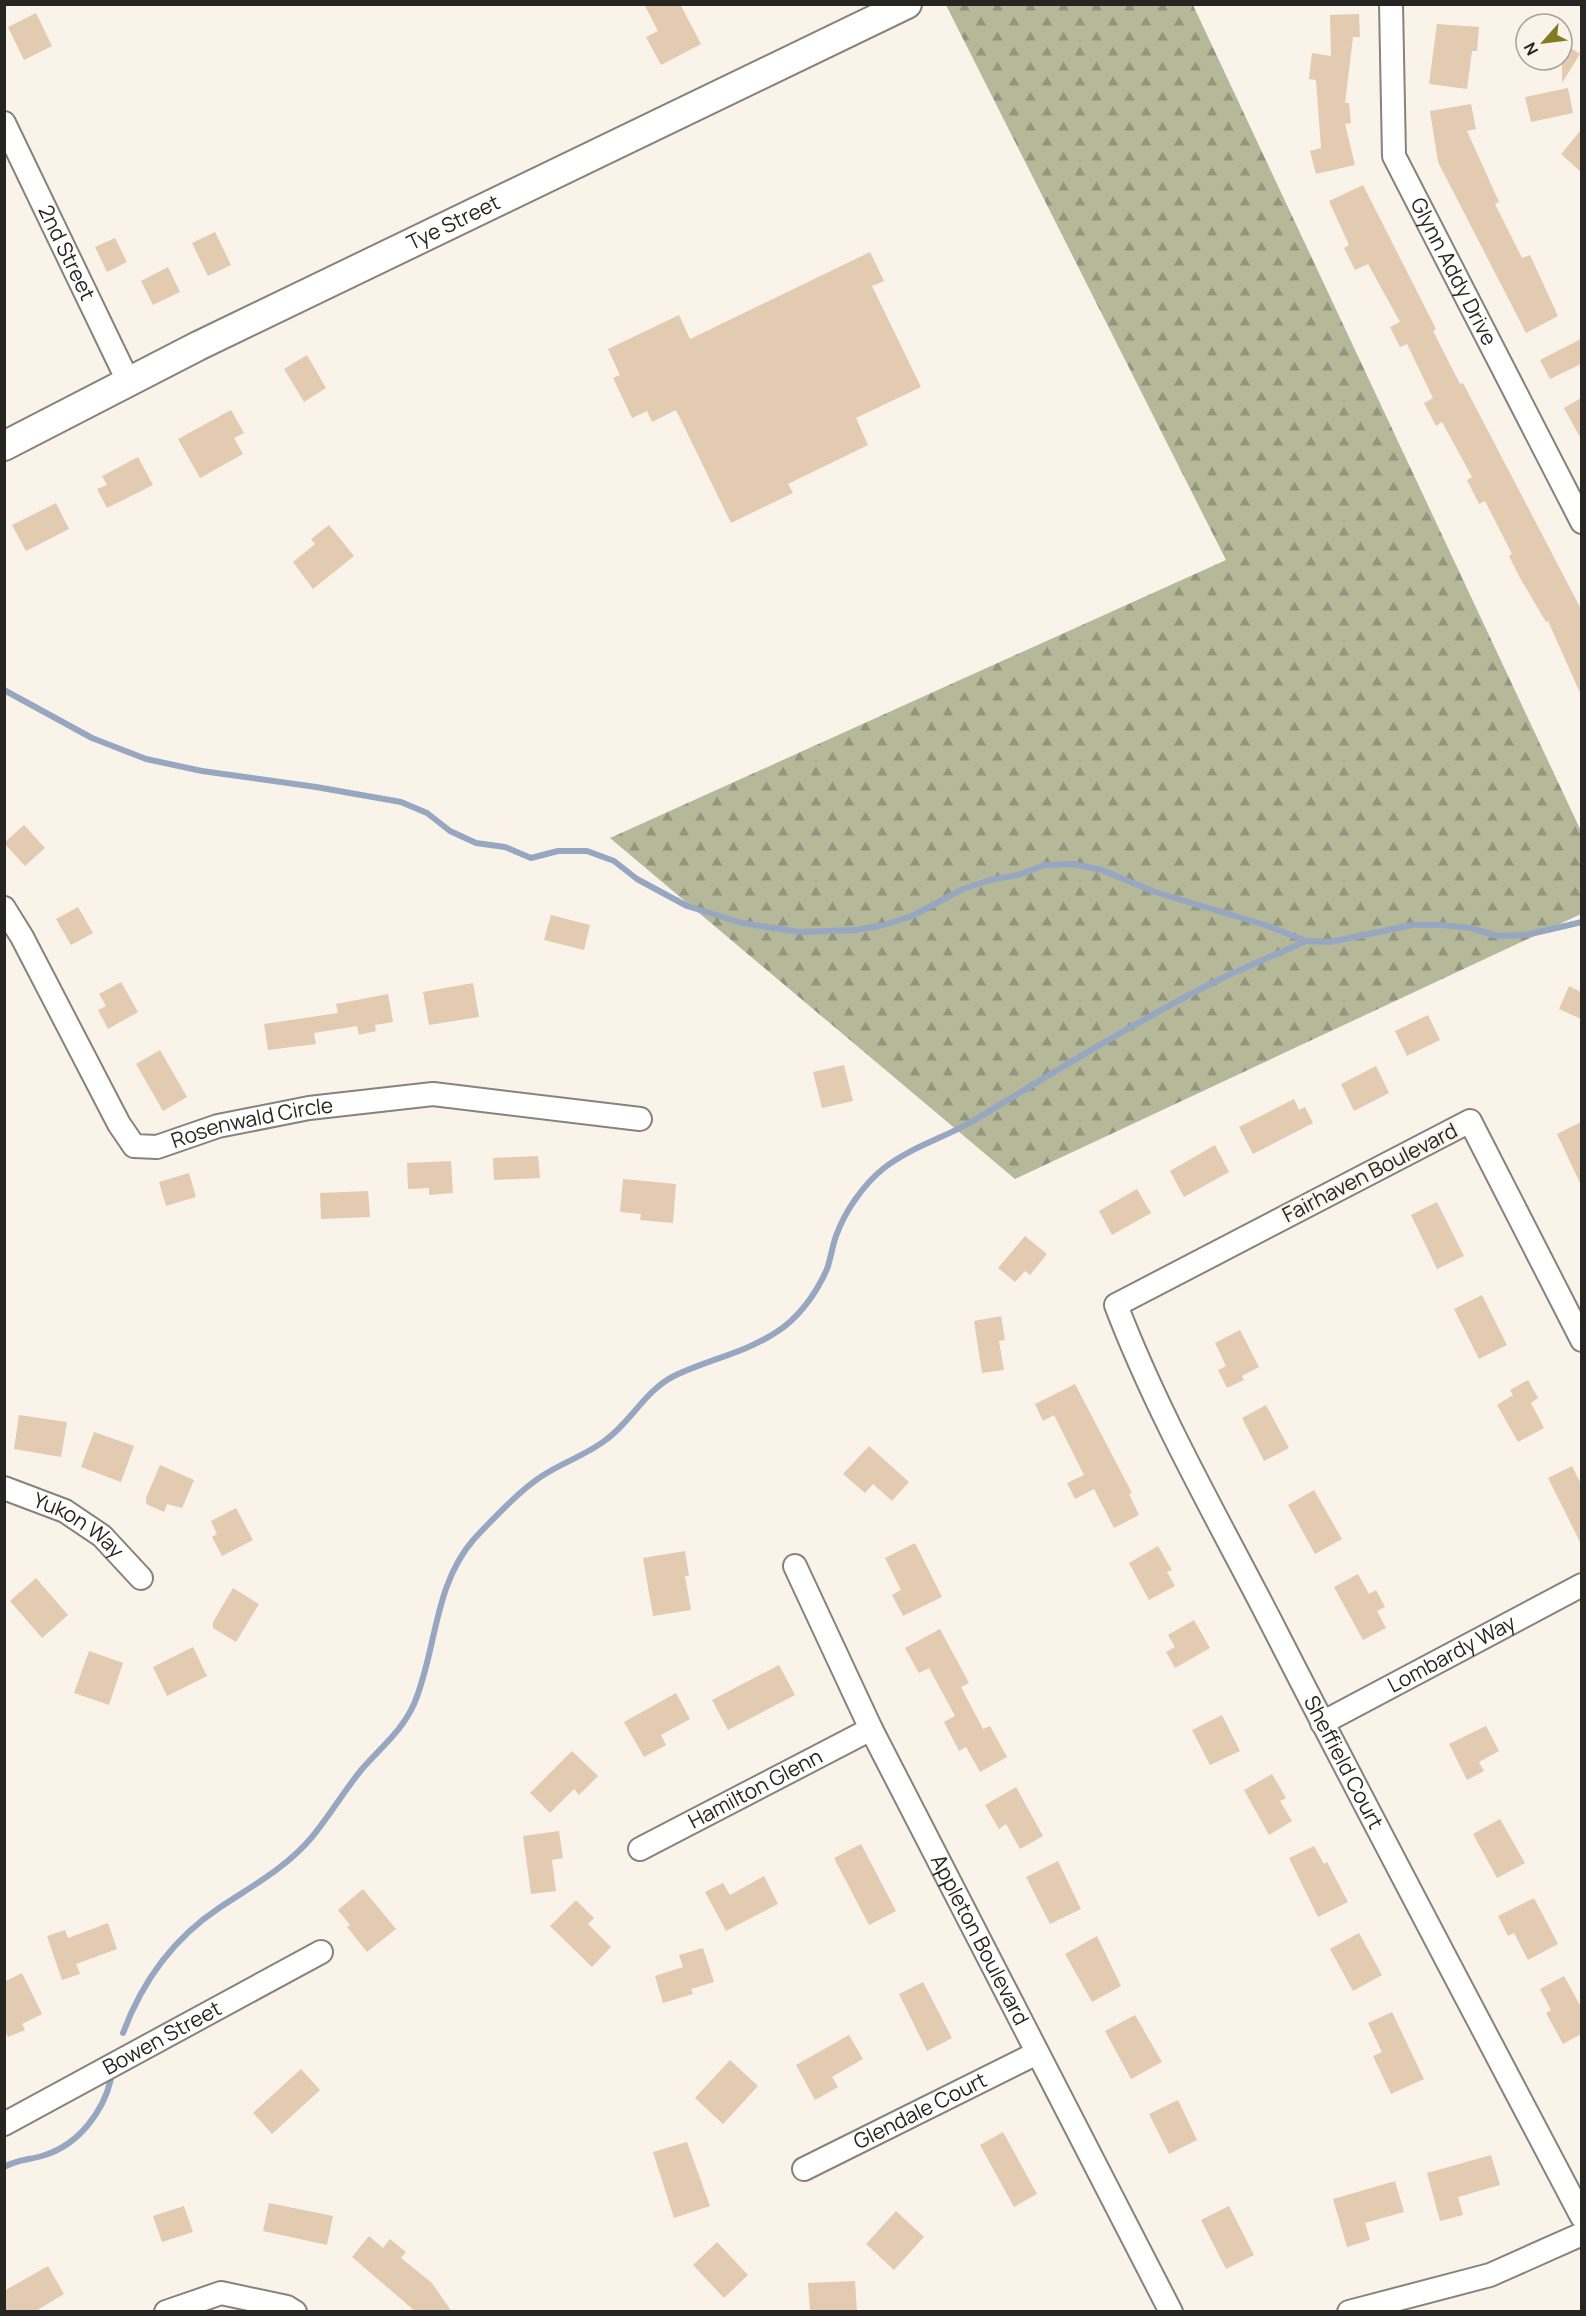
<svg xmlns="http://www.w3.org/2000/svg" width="1586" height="2316" font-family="Manrope,sans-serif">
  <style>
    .forest { fill: url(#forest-firs) }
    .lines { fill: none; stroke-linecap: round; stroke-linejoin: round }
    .stream { stroke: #97a6c1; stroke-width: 6 }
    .building { fill: #e2cbb1 }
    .minor-casing { stroke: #89827a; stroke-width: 26 }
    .tertiary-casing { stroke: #89827a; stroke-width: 32 }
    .minor { stroke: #fff; stroke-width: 22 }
    .tertiary { stroke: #fff; stroke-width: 28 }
    .labels { text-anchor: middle; stroke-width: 5; stroke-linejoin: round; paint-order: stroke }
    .street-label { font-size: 21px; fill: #272521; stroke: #faf3ea }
  </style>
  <defs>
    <pattern id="forest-firs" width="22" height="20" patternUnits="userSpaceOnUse" patternTransform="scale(1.5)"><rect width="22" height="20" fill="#b5b99a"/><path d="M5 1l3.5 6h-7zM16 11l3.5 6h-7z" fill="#93967d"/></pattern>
  </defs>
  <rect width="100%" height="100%" fill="#faf3ea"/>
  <!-- forest -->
  <path class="forest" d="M946,5H1193L1581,831V914L1015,1179L610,838L1226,560Z"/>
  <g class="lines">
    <!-- stream -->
    <path class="stream" d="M4,690L92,738L146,759L202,771L316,787L401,802L427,813L450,831L476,843L505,847L531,858L558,851H587L614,861L637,879L687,906L742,923L799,932L856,930L884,925L912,916L963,889L990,880L1018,875L1045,865L1074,864L1102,870L1155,892L1262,924L1306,941L1330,942L1412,925H1441L1470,928L1497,936L1526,935L1582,922
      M123,2033C142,1982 174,1938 219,1908C252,1886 286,1868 312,1837C330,1815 344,1791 362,1769C381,1747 402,1731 414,1704C437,1650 433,1586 474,1539C492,1520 520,1490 542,1476C563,1462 587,1455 607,1439C632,1420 646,1390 674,1376C707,1360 744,1353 775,1333C798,1319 816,1294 827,1269C831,1258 832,1247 836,1236C845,1211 863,1185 884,1168C911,1147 944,1138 973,1121C1052,1073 1132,1024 1214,982C1244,967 1276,955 1306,941
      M4,2167C18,2159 31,2160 45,2155C79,2144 103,2112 111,2079"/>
  </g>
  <!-- building -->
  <path class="building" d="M644,4H680L701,44L661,65L646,37L658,31Z
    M36,13L52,46L24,60L8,27Z
    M1359,14L1360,37H1353L1345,103H1349L1351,123L1345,124L1355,165L1316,174L1310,151L1321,148L1316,80L1309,79L1312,53L1331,56L1330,15Z
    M1437,24L1479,27L1477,51H1472L1467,89L1429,84Z
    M1562,42L1580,54L1562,83Z
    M1568,88L1573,113L1531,122L1525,97Z
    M1471,104L1476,129L1467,131L1499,202L1495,204L1522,258L1530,255L1558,316L1526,333L1438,162L1430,111Z
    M1581,130V172L1561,154Z
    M1363,185L1436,329L1433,331L1460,384L1463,383L1581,609V695L1548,621L1546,622L1520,578L1509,556L1512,554L1485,501L1479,504L1467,480L1472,477L1442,422L1436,426L1424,403L1433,398L1407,344L1400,347L1390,327L1400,322L1368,264L1355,270L1344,248L1349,245L1329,201Z
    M215,232L231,265L208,276L192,243Z
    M115,238L127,262L107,272L95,247Z
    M870,252L884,281L872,286L921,387L856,418L868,445L788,484L793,493L731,523L676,410L652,422L647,411L632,418L613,378L620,375L608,349L679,315L690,339Z
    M168,267L180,292L153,305L141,281Z
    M1581,339V364L1550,379L1540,360Z
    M307,355L326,388L304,402L284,369Z
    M1581,398V439L1564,408Z
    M231,410L244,433L234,438L243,454L200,478L178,439Z
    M138,457L153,485L107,508L97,489L107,485L102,476Z
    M56,503L69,529L26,551L12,525Z
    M329,525L354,556L313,589L293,562L315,544L311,539Z
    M24,825L45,848L25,866L4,843Z
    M78,907L93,933L71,945L56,919Z
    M551,915L590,925L584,950L544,940Z
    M121,982L138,1012L108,1029L98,1010L106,1006L99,994Z
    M473,983L479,1017L429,1025L423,992Z
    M1569,986L1581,992V1019L1559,1009Z
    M388,994L393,1022L375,1025L376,1031L359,1035L357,1026L314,1033L316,1044L268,1050L264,1024L338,1013L336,1004Z
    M1428,1015L1440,1040L1407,1056L1395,1031Z
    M160,1050L187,1097L163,1111L136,1064Z
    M844,1065L853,1101L822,1108L813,1072Z
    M1376,1066L1389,1093L1354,1111L1341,1084Z
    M1294,1099L1299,1110L1305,1107L1313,1123L1253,1154L1239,1127Z
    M1581,1122V1185L1557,1134Z
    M1215,1145L1229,1172L1184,1197L1170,1171Z
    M538,1156L540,1178L494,1180L493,1158Z
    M451,1161L453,1193L429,1195V1188L408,1189L407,1163Z
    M189,1173L196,1197L166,1206L159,1182Z
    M623,1179L676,1184L673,1223L640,1220L641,1214L620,1212Z
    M1137,1189L1151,1213L1112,1235L1099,1211Z
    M368,1191L370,1217L321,1219L320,1193Z
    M1437,1202L1464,1256L1437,1269L1411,1215Z
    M1025,1236L1047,1254L1030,1275L1025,1271L1015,1282L998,1268Z
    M1482,1295L1507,1345L1479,1359L1454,1309Z
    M1001,1316L1005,1340L999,1341L1004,1370L982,1373L974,1321Z
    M1240,1330L1259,1367L1242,1376L1244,1380L1227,1388L1218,1370L1226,1366L1215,1343Z
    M1528,1380L1538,1398L1531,1403L1544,1428L1518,1442L1497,1405L1513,1395L1510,1390Z
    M1075,1384L1132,1493L1129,1494L1139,1515L1114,1528L1094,1489L1075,1499L1067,1483L1084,1475L1054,1415L1043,1421L1035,1404Z
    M1266,1405L1289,1448L1264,1461L1242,1418Z
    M19,1415L67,1422L61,1457L14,1449Z
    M94,1432L134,1446L121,1482L81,1467Z
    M869,1446L909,1482L892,1501L873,1484L865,1493L843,1474Z
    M160,1465L194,1480L182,1508L167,1504L164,1512L146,1504V1498Z
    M1572,1466L1581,1484V1544L1548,1478Z
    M1314,1490L1342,1539L1315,1554L1288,1505Z
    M236,1508L253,1540L222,1556L212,1537L217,1534L211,1521Z
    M915,1543L942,1597L903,1616L892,1595L901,1590L885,1558Z
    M1158,1546L1172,1570L1167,1572L1175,1586L1149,1600L1129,1563Z
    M685,1551L689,1576H685L691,1610L653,1616L643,1558Z
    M1358,1574L1369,1594L1376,1590L1385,1607L1377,1611L1386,1628L1363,1640L1334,1587Z
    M36,1578L68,1615L42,1638L10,1601Z
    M233,1588L259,1604L236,1642L213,1628V1622Z
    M1194,1620L1210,1648L1175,1668L1166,1652L1175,1647L1168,1635Z
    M940,1629L969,1683L961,1687L983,1729L990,1726L1007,1757L980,1772L966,1747L959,1751L944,1722L955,1716L929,1668L919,1673L905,1648Z
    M193,1647L207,1676L167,1696L153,1667Z
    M89,1651L123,1663L109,1705L74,1693Z
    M779,1665L795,1695L728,1730L712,1700Z
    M676,1693L690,1719L661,1735L666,1745L644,1757L624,1722Z
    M1222,1715L1240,1751L1210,1765L1192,1730Z
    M1486,1726L1499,1751L1479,1762L1484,1771L1467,1780L1449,1744Z
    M572,1751L598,1776L579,1795L574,1789L550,1813L530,1793Z
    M1272,1774L1286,1798L1280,1801L1292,1821L1269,1835L1244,1790Z
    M1016,1787L1043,1836L1020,1849L1006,1824L999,1829L985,1805Z
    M1500,1819L1525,1863L1497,1878L1473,1834Z
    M559,1831L563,1858L552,1860L556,1891L531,1894L523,1836Z
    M861,1844L896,1911L869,1925L834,1858Z
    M1314,1846L1324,1864L1327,1862L1348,1902L1318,1917L1289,1858Z
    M1058,1861L1081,1909L1050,1924L1026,1877Z
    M764,1876L778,1904L726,1931L705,1892L723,1883L730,1895Z
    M363,1889L396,1929L367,1952L347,1927L350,1925L338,1910Z
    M1534,1898L1558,1944L1528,1960L1514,1933L1508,1936L1498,1916Z
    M576,1900L594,1918L588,1924L611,1947L592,1967L550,1926Z
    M108,1923L117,1949L76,1964L80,1974L62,1980L47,1936L65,1930L68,1938Z
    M1359,1933L1382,1975L1353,1991L1330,1949Z
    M1097,1936L1121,1986L1092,2002L1065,1954Z
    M703,1948L714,1982L691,1989L693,1994L663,2003L655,1976L683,1967L679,1955Z
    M22,1973L42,2014L22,2024L25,2030L8,2037L4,2029V1982Z
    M1564,1976L1581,2007V2034L1563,2044L1546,2013L1551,2010L1540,1989Z
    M923,1982L952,2038L927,2051L899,1994Z
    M1392,2012L1424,2079L1391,2094L1373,2056L1382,2052L1368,2023Z
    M1135,2015L1162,2062L1131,2079L1105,2031Z
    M849,2035L863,2059L832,2077L838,2087L815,2100L796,2065Z
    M730,2060L758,2086L723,2124L695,2098Z
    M301,2069L320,2090L272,2134L253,2113Z
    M1178,2100L1197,2140L1169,2154L1149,2114Z
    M1003,2132L1037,2194L1014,2207L980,2145Z
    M687,2142L710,2206L674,2218L653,2152Z
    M1491,2155L1500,2185L1458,2197L1463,2215L1440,2221L1427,2173Z
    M1395,2181L1404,2212L1365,2223L1370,2240L1347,2247L1333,2199Z
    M269,2203L333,2216L327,2245L263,2231Z
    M184,2206L193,2232L162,2242L153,2216Z
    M1229,2206L1254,2255L1226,2269L1201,2220Z
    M896,2211L924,2237L894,2270L866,2244Z
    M369,2236L383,2248L390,2239L406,2252L401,2258L432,2283L452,2312H416L352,2257Z
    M717,2242L748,2275L724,2298L693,2265Z
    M48,2266L64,2294L34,2312H4V2291Z
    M855,2281L857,2312H810L808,2283Z"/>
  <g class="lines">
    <defs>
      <g id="minor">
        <path id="s1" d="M1391,4L1394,156L1582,522"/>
        <path id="s2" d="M4,123L129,383"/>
        <path id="s3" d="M4,908L22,937L119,1124L134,1146L157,1147L218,1126L309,1108L433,1094L640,1119"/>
        <path id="s4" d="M1582,1340L1470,1121L1116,1305C1158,1415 1218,1519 1272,1624C1373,1822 1478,2019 1582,2217"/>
        <path id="s5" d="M4,1488L65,1511L102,1536L141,1578"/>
        <path id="s6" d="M795,1566L871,1729L1171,2312"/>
        <path id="s7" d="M1322,1723L1582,1585"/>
        <path id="s8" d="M640,1849L871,1729"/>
        <path id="s9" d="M4,2124L321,1952"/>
        <path id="s10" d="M804,2169L1037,2053"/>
        <path d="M166,2312L221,2293L287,2307L295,2312"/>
        <path d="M1349,2312L1490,2275L1582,2234"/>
      </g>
      <g id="tertiary">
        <path id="s11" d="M4,446L198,346L907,4"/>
      </g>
    </defs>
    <!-- minor casing -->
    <use href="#minor" class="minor-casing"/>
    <!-- tertiary casing -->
    <use href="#tertiary" class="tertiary-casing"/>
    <!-- minor -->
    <use href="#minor" class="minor"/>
    <!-- tertiary -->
    <use href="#tertiary" class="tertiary"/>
  </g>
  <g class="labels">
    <!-- street labels -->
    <g class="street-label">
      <text dy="7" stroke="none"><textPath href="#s11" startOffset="502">Tye Street</textPath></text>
      <text dy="7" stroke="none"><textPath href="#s2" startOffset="144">2nd Street</textPath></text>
      <text dy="7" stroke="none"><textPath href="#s1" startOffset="282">Glynn Addy Drive</textPath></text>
      <text dy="7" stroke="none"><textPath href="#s3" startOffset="393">Rosenwald Circle</textPath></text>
      <text transform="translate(1370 1173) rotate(-27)" y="7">Fairhaven Boulevard</text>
      <text dy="7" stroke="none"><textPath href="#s5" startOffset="84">Yukon Way</textPath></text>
      <text dy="7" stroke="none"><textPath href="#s7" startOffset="147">Lombardy Way</textPath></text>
      <text dy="7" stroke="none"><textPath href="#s4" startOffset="1156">Sheffield Court</textPath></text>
      <text dy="7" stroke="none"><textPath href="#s8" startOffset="130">Hamilton Glenn</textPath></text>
      <text dy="7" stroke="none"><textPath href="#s6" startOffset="417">Appleton Boulevard</textPath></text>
      <text dy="7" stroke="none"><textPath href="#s9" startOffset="180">Bowen Street</textPath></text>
      <text dy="7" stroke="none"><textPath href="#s10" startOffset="130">Glendale Court</textPath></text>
    </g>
  </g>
  <!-- border -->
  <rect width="1586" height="2316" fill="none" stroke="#272521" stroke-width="12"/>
  <!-- north arrow -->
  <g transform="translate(1544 42) rotate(242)"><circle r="28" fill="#faf3ea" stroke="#a6a19a" stroke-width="1.5"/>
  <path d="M0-4.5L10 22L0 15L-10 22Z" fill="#837b22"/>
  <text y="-9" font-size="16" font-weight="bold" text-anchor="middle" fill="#272521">N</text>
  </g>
</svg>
